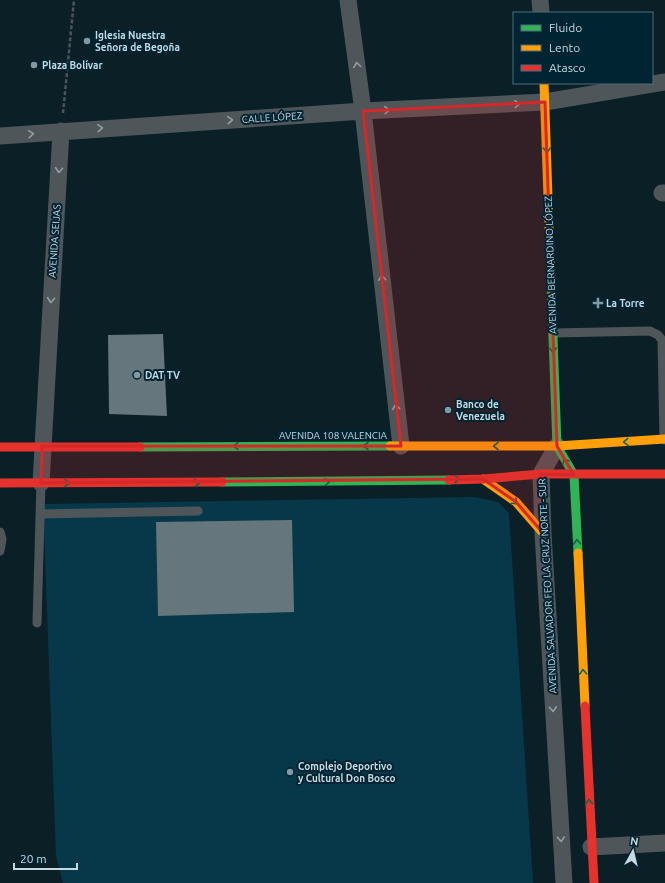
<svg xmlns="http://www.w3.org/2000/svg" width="665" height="883" font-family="Ubuntu,sans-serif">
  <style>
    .green { fill: #06384a }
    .building { fill: #66767d }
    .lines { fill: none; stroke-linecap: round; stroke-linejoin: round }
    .path { stroke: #4b5458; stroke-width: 2.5; stroke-dasharray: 4 2; stroke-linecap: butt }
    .lane { stroke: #4e565a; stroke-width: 9 }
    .street { stroke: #4e565a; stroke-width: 17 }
    .fast { stroke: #30b455; stroke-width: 9 }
    .slow { stroke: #ff9f0a; stroke-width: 9 }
    .jam { stroke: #e5322d; stroke-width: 9 }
    .oneway { stroke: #909ea5 }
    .oneway2 { stroke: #166542 }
    .marked { fill: #d62828; fill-opacity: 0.2; stroke: #d62828; stroke-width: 3; stroke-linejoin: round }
    .poi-dot { fill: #8598a1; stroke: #002432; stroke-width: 1.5 }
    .labels { text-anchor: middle; stroke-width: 4; stroke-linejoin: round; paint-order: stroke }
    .poi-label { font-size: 10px; font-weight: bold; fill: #c6d9e3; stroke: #002432; text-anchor: start }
    .street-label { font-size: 10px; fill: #c6d9e3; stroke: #002432 }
  </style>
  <rect width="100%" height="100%" fill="#0b1f27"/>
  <!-- green -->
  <path class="green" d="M475,497L498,502L509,513L533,883H63L56,856L43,504Z"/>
  <!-- building -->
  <path class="building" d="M163,334L167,416L109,414L108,335Z
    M292,520L294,612L158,616L156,522Z"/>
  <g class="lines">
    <!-- path -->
    <path class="path" d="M63,113L74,0"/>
    <!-- lane -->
    <path class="lane" d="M553,333L650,331L658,335L662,340L664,440
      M40,514L198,511
      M0,532L2,539L0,551
      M37,623L41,483"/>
    <!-- street -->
    <path class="street" d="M348,0L363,111L401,446
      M540,0L541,13
      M0,136L363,111L545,102L665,82
      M662,193H665
      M557,446L541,474L543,533L564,883
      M41,483L61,131
      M591,847L665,843"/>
    <!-- fast -->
    <path class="fast" d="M551,283L557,446L574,475L578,553
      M140,447L390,446
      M222,482L449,480"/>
    <!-- slow -->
    <path class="slow" d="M544,83L551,283
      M390,446H557L665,439
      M483,479L516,502L543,533
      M578,553L585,706"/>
    <!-- jam -->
    <path class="jam" d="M0,447H140
      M449,480L483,479L541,474H665
      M0,483L222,482
      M585,706L594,883"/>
  </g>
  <!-- one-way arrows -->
  <defs><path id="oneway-chevron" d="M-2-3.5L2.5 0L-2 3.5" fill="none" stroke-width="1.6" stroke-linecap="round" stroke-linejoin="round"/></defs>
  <g class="oneway">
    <use href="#oneway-chevron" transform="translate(357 65) rotate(-98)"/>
    <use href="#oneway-chevron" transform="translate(517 104) rotate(-3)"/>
    <use href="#oneway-chevron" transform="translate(387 110) rotate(-3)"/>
    <use href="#oneway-chevron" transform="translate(230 120) rotate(-4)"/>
    <use href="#oneway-chevron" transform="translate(100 128) rotate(-4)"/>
    <use href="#oneway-chevron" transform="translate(31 134) rotate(-5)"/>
    <use href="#oneway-chevron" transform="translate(59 170) rotate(94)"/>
    <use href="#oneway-chevron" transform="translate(382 278) rotate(-96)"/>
    <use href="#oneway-chevron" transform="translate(51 300) rotate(94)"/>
    <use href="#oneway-chevron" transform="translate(396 407) rotate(-96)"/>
    <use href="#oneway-chevron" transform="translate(553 709) rotate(87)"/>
    <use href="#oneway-chevron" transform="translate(561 839) rotate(87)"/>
  </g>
  <g class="oneway2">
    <use href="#oneway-chevron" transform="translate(547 150) rotate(88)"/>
    <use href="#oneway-chevron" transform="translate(553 350) rotate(88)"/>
    <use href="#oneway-chevron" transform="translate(626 442) rotate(176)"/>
    <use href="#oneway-chevron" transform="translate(236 446) rotate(180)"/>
    <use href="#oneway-chevron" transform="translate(366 446) rotate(180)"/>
    <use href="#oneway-chevron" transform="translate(496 446) rotate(-180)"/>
    <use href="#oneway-chevron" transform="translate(565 461) rotate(-120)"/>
    <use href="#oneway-chevron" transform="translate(457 479) rotate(-1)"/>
    <use href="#oneway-chevron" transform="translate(327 482) rotate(-1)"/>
    <use href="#oneway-chevron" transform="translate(67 483)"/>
    <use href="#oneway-chevron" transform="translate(197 483)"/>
    <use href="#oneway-chevron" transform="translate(515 502) rotate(43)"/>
    <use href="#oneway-chevron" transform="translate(577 542) rotate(-93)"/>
    <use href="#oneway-chevron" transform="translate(583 672) rotate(-93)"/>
    <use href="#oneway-chevron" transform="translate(589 802) rotate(-93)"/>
  </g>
  <!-- marked area -->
  <path class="marked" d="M545,102L557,446L574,475L541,474L543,533L516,502L483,479L41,483L42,446H401L363,111Z"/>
  <!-- markers -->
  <g class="poi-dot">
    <circle cx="87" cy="41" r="4"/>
    <circle cx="34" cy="65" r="4"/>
    <path d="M596 297h4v4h4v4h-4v4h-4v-4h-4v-4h4z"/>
    <circle cx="137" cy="375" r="4"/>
    <circle cx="448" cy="410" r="4"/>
    <circle cx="290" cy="772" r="4"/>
  </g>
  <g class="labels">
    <!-- poi labels -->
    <g class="poi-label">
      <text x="95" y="39">Iglesia Nuestra<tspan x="95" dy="12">Señora de Begoña</tspan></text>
      <text x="42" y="69">Plaza Bolívar</text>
      <text x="606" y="307">La Torre</text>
      <text x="145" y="379">DAT TV</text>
      <text x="456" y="408">Banco de<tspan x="456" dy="12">Venezuela</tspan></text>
      <text x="298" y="770">Complejo Deportivo<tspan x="298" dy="12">y Cultural Don Bosco</tspan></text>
    </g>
    <!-- street labels -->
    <g class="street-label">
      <text transform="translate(272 117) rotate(-4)" y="4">CALLE LÓPEZ</text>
      <text transform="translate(54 241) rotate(-86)" y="4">AVENIDA SEIJAS</text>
      <text transform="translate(550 265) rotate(-92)" y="4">AVENIDA BERNARDINO LÓPEZ</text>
      <text x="333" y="439">AVENIDA 108 VALENCIA</text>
      <text transform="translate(547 586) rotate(-93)" y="4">AVENIDA SALVADOR FEO LA CRUZ NORTE - SUR</text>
    </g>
  </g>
  <!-- legend -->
  <rect x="513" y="12" width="140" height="72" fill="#002432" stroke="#4f6c79"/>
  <rect x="521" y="25" width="20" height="6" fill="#30b455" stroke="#4f6c79"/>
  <text x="549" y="32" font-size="12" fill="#c6d9e3">Fluido</text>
  <rect x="521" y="45" width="20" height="6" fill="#ff9f0a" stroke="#4f6c79"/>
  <text x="549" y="52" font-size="12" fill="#c6d9e3">Lento</text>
  <rect x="521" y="65" width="20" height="6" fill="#e5322d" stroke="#4f6c79"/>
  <text x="549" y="72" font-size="12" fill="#c6d9e3">Atasco</text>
  <!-- north arrow -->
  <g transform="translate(633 851) rotate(8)" stroke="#002432" stroke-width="3" paint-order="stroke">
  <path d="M0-3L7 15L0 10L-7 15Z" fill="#c6d9e3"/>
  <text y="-6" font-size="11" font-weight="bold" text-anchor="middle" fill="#c6d9e3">N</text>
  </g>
  <!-- scale -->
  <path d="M14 863v6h63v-6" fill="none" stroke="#c6d9e3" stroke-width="2"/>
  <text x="20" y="863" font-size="12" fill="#c6d9e3" stroke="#002432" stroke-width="3" paint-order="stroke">20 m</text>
</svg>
